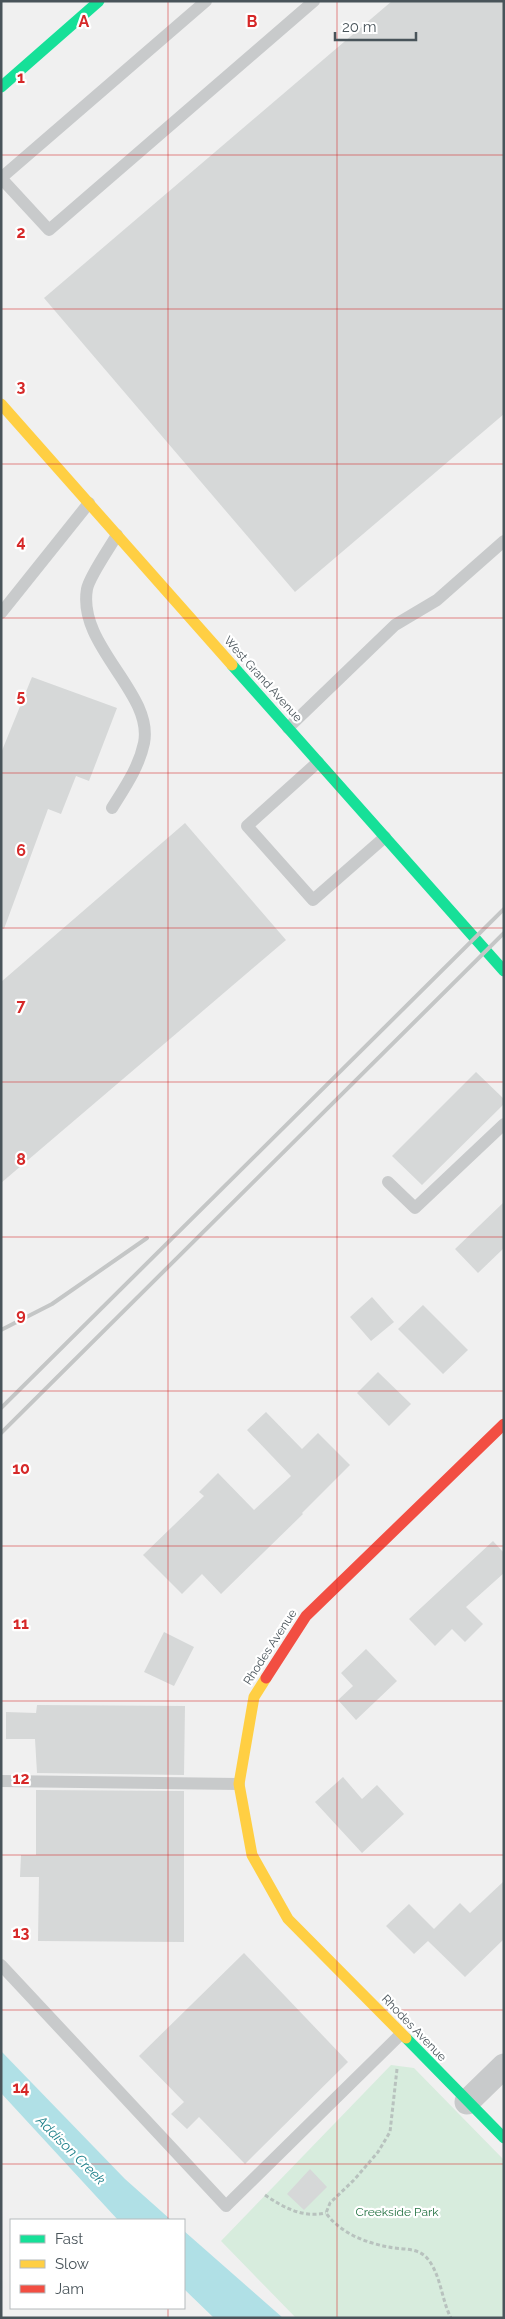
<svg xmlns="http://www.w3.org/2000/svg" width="505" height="2319" font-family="Raleway,sans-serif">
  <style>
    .green { fill: #d7ecdd }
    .water { fill: #b0e0e6 }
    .building { fill: #d6d8d8 }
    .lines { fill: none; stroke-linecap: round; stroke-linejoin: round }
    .path { stroke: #b8c2be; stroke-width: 3; stroke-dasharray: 4 2.5; stroke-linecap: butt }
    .lane { stroke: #c8cacb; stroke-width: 12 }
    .street { stroke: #c8cacb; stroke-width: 25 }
    .fast { stroke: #16e098; stroke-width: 11 }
    .slow { stroke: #ffcf43; stroke-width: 11 }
    .jam { stroke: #f24e42; stroke-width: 11 }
    .rail { stroke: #c4c6c6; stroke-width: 4 }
    .grid { fill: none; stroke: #d62828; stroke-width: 1; stroke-opacity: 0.55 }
    .labels { text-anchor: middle; stroke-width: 4.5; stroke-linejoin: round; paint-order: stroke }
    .street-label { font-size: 12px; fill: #49545a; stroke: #fff }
    .park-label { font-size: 12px; fill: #237242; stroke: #fff }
    .water-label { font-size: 14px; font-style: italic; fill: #1e808a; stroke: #fff }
    .grid-label { font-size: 16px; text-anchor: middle; font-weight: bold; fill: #d62828; stroke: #fff; stroke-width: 4.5; stroke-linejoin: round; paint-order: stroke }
  </style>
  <rect width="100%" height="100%" fill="#f0f0f0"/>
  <!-- green -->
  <path class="green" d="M391,2065L414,2068L504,2160V2318H296L221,2241Z"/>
  <!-- water -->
  <path class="water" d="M1,2051L125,2179L171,2220H118L1,2093Z
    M184,2231L192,2238L283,2318H214L184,2289Z"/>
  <!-- building -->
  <path class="building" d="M392,1H504V414L295,592L44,298Z
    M32,677L117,708L89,781L76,776L61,814L48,809L4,929H1V753Z
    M185,823L286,940L1,1183V982Z
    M476,1072L504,1099V1104L422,1185L392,1156Z
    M504,1202V1248L478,1273L455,1249Z
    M372,1297L394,1322L371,1341L350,1317Z
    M423,1305L468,1350L443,1374L398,1329Z
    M378,1372L411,1404L389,1426L357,1393Z
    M266,1412L302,1449L318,1433L350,1465L302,1513L303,1514L221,1594L202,1574L182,1594L143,1555L204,1496L199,1492L218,1473L254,1510L291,1476L247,1430Z
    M493,1541L504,1553V1573L466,1607L483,1624L465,1642L452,1629L435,1646L409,1619Z
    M164,1632L194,1647L174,1686L144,1672Z
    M366,1649L397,1681L356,1720L338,1700L353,1686L341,1673Z
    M37,1705L185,1706L184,1775L37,1773L35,1739H6V1712L36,1713Z
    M343,1777L362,1799L377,1785L404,1814L362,1853L315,1802Z
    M36,1790L184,1791V1942L38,1941L39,1877H20L21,1855H36Z
    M504,1881V1939L465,1977L428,1941L414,1954L386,1926L409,1904L434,1929L460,1903L470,1913Z
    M244,1953L348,2062L245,2164L199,2117L187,2129L171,2114L184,2102L139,2056Z
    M310,2169L327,2187L304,2210L287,2194Z"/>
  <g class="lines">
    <!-- path -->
    <path class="path" d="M397,2069L390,2132L378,2152L354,2180L330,2203L326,2213C340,2233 366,2243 389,2247C401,2250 416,2247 426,2257C441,2273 441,2299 451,2318
      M265,2195C284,2208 303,2218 326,2213"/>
    <!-- lane -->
    <path class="lane" d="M1,178L49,230L314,1
      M1,178L206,1
      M1,613L89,503
      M288,728L395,625L437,600L504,541
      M318,762L247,826L313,900L385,837
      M112,808C125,787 139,767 144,743C154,693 77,646 87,589C89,577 110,547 117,535
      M388,1182L415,1208L504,1124
      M1,1781L239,1784
      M1,1965L226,2206L401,2034"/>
    <!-- street -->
    <path class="street" d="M467,2102L504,2066"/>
    <!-- fast -->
    <path class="fast" d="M1,87L99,1
      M232,665L504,971
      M406,2038L504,2138"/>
    <!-- slow -->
    <path class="slow" d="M1,404L232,665
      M266,1678L254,1697L239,1784L252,1855L288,1919L406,2038"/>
    <!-- jam -->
    <path class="jam" d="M266,1678L306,1616L504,1424"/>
    <!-- rail -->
    <path class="rail" d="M1,1330L52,1304L147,1238
      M1,1408L504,909
      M1,1433L504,933"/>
  </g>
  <!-- grid -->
  <path class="grid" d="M168,1V2220M337,1V2318M1,155H504M1,309H504M1,464H504M1,618H504M1,773H504M1,928H504M1,1082H504M1,1237H504M1,1391H504M1,1546H504M1,1701H504M1,1855H504M1,2010H504M1,2164H504M168,2308V2318"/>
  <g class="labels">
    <!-- street labels -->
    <g class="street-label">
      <text transform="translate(263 679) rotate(48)" y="4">West Grand Avenue</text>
      <text transform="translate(270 1647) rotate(-57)" y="4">Rhodes Avenue</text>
      <text transform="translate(414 2028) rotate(46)" y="4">Rhodes Avenue</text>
    </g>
    <!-- park labels -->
    <g class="park-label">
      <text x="397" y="2216">Creekside Park</text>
    </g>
    <!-- water labels -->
    <g class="water-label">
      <text transform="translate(71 2150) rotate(45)" y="5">Addison Creek</text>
    </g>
  </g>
  <g class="grid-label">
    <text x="84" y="27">A</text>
    <text x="252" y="27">B</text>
    <text x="21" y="83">1</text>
    <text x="21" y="238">2</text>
    <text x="21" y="392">3</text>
    <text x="21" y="547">4</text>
    <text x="21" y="701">5</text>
    <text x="21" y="856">6</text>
    <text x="21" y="1011">7</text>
    <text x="21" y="1165">8</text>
    <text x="21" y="1320">9</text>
    <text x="21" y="1474">10</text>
    <text x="21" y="1629">11</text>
    <text x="21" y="1784">12</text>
    <text x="21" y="1938">13</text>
    <text x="21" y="2093">14</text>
  </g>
  <!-- border -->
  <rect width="505" height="2319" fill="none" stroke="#49545a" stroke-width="5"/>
  <!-- legend -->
  <rect x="10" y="2219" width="175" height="90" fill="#ffffff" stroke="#b6bbbd"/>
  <rect x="20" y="2235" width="25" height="8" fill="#16e098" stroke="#b6bbbd"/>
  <text x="55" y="2244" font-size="15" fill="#49545a">Fast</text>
  <rect x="20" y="2260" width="25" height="8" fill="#ffcf43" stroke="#b6bbbd"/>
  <text x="55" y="2269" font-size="15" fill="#49545a">Slow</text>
  <rect x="20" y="2285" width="25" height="8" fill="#f24e42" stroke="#b6bbbd"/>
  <text x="55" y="2294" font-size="15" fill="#49545a">Jam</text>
  <!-- scale -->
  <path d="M335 32v8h81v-8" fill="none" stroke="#49545a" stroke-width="2.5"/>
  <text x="342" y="32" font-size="15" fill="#49545a" stroke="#ffffff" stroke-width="4" paint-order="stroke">20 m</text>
</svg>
